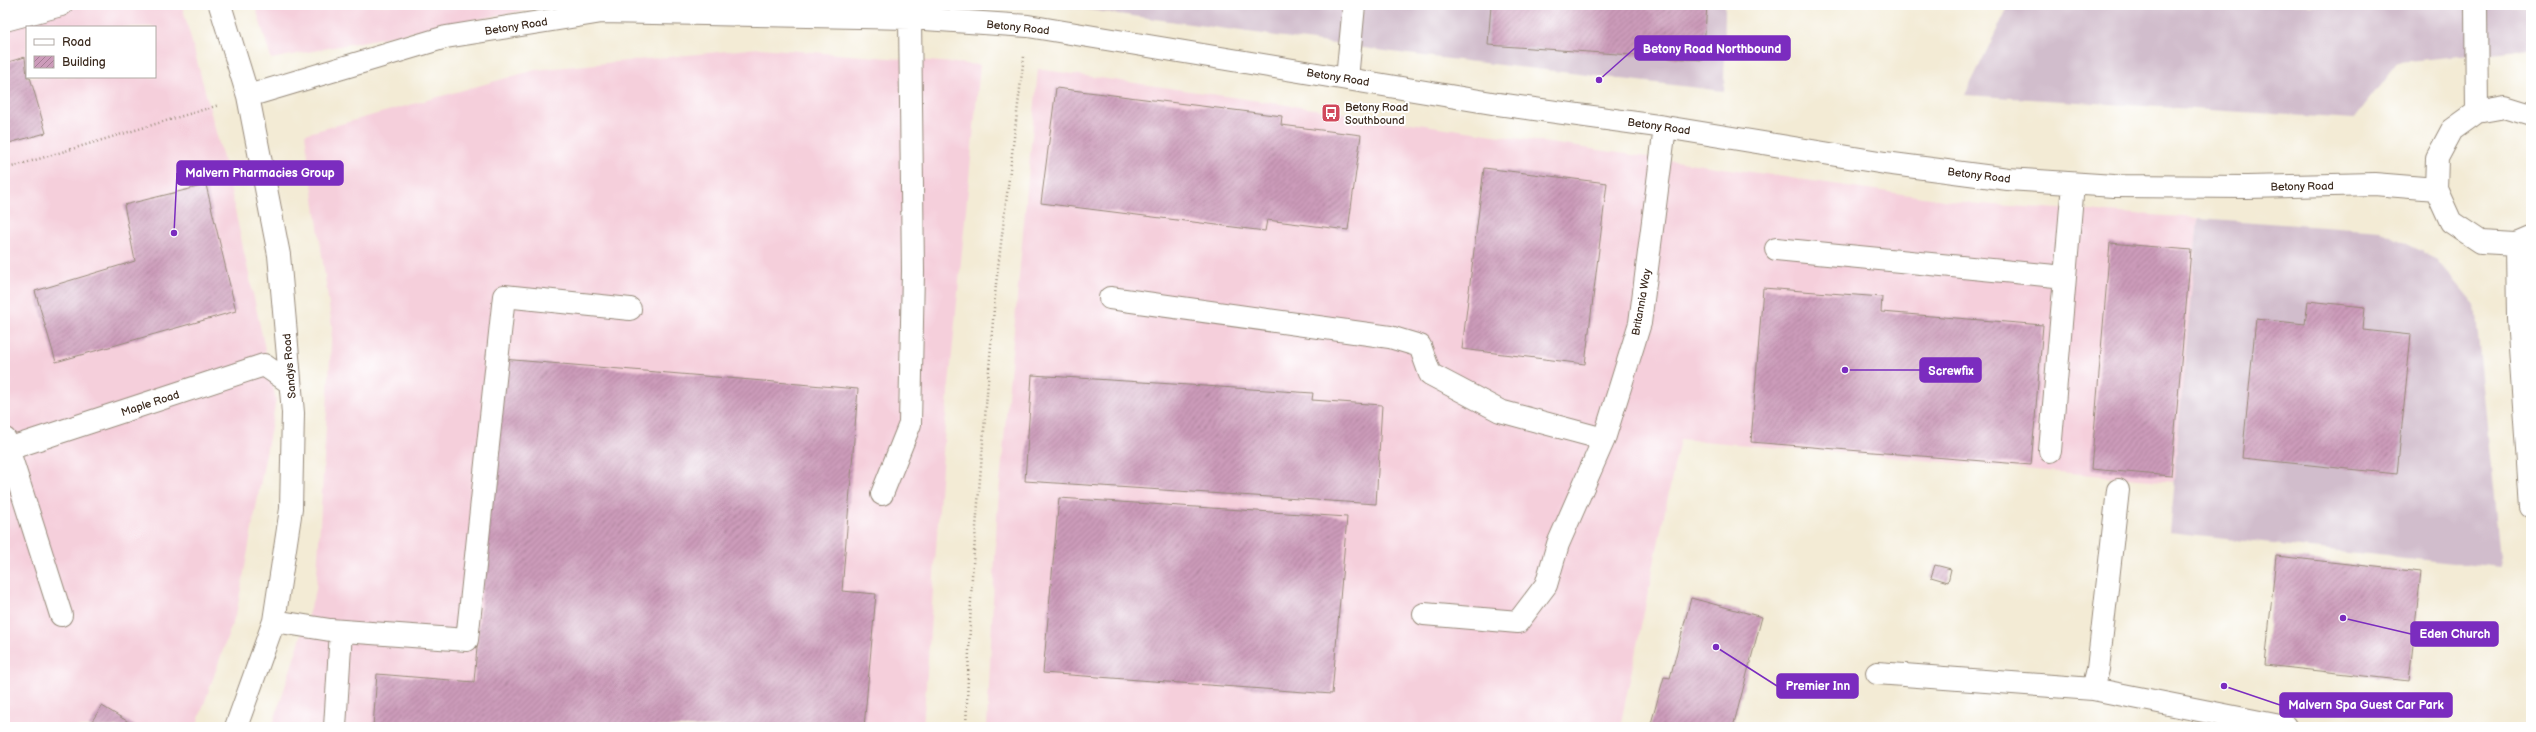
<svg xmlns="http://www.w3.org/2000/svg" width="2536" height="732" font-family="'Balsamiq Sans',sans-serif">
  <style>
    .built { fill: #f5cfdb; fill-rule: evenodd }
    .industrial { fill: #d1bdcc }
    .building { fill: url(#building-hatch) }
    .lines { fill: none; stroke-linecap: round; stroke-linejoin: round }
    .minor-casing { stroke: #978a7a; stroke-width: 24 }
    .path { stroke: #978a7a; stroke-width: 2.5; stroke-dasharray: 1 3; stroke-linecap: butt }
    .minor { stroke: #fff; stroke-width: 22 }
    .labels { text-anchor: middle; stroke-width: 4; stroke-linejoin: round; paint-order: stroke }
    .street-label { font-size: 11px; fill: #3b2a1e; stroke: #fff }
    .poi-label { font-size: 11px; fill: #3b2a1e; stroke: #fff; text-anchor: start }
    .leader { fill: none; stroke: #7b2cbf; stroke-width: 1.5 }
    .callout-dot { fill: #7b2cbf; stroke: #fff; stroke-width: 1.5 }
    .callout { fill: #7b2cbf; stroke: #7b2cbf; stroke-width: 1.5 }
    .callout-label { font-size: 12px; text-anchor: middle; font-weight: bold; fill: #fff }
  </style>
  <defs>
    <pattern id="building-hatch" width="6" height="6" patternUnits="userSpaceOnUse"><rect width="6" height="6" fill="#cc9bba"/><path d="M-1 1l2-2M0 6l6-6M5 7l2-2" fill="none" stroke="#a77f97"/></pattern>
  </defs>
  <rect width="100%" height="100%" fill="#fff"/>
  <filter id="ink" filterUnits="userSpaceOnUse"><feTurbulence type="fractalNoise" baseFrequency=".025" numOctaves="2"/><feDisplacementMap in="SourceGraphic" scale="8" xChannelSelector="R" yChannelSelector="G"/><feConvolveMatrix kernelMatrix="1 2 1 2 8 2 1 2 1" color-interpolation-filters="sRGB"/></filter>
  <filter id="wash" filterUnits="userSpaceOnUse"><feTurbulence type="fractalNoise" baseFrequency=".012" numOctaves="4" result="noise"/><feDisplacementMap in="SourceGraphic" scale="16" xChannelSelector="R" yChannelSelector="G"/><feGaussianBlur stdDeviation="0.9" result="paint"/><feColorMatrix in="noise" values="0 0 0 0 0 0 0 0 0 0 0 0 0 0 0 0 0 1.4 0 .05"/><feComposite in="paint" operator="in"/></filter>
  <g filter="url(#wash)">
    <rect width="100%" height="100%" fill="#f3ebd5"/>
    <!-- built -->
    <path class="built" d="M5,5H182L227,173L276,400L237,610L196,727H5ZM27,27H155V77H27Z
      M255,5H555L271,59Z
      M759,48L980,65L945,426L923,727H272L316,590L332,327L305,134L535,70Z
      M1038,69L1965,203L2198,218L2174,482L1680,439L1620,727H987L997,516Z"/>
    <!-- industrial -->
    <path class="industrial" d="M1053,5H1725L1724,91L1407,54Z
      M2009,5H2531V49L2398,62L2354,119L1965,95Z
      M2198,218L2380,231L2436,258L2475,305L2501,568L2169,533Z"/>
    <g id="blocks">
      <!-- building -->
      <path class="building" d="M1491,5H1707L1703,60L1488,45Z
        M25,57L27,77H30L46,133L5,144V63Z
        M1056,88L1282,116L1281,125L1361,135L1348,230L1267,220L1265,231L1041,203Z
        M1484,168L1607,183L1585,364L1462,349Z
        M206,185L236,311L56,362L35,291L135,261L124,205Z
        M2110,243L2191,250L2171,476L2091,469Z
        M1763,288L1882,297L1881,312L2043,325L2031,465L1751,442Z
        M2308,301L2365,307L2363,330L2411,335L2397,474L2242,458L2256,319L2305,324Z
        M502,359L858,389L842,591L876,594L864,727H373L377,674L474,682Z
        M1032,375L1313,393L1312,400L1382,405L1376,504L1025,481Z
        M1059,498L1347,517L1332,694L1043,673Z
        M2276,556L2421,572L2409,681L2265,665Z
        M1935,565L1951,569L1948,582L1931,577Z
        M1691,598L1762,617L1733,727H1650L1664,677L1670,678Z
        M102,706L137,727H88Z"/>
    </g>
  </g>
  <g filter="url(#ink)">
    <use href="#blocks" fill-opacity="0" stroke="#978a7a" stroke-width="1"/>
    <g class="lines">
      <defs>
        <path id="minor" d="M220,5L248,96L279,255L293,413L291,509L274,621L236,727
          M2476,5L2477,112
          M5,20L61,5
          M1347,79L1354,5
          M248,96L446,37L602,12L910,18L1028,26L1498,104L1665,127L1885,163L2008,179L2114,186L2247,187L2374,184L2436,189
          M2531,115L2505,107L2477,112L2452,130L2437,158L2436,189L2451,222L2481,242L2517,244L2531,238
          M2517,244L2518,319L2531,507
          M1776,249L2065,277
          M1110,298L1390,337L1420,346L1430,374L1500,411L1604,439
          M5,439L61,615
          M5,450L264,365L290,383
          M2050,451L2073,184
          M882,494L910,424L913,271L910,18
          M1424,614L1518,622L1546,585L1558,544L1604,439L1640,323L1665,127
          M274,621L330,630L467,640L504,296L630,309
          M1877,673L2093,689L2285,727
          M2093,689L2098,669L2118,490
          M335,727L341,631"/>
      </defs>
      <!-- minor casing -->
      <use href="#minor" class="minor-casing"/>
      <!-- path -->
      <path class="path" d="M5,169L219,105
        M966,727L972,576L996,284L1024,56"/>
      <!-- minor -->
      <use href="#minor" class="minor"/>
    </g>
  </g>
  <!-- icons -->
  <defs>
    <symbol id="bus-square" viewBox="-11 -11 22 22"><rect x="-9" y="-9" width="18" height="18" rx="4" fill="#d1495b" stroke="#fff"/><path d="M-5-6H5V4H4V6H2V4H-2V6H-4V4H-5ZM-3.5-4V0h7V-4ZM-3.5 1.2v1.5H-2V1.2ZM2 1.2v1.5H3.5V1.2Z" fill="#fff"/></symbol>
  </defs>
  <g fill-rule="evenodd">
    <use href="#bus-square" x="1320" y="102" width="22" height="22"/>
  </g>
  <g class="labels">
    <!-- street labels -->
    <g class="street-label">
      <text transform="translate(516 26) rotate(-9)" y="4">Betony Road</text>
      <text transform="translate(1018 27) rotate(6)" y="4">Betony Road</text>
      <text transform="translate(1338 77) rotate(9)" y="4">Betony Road</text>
      <text transform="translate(1659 126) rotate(8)" y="4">Betony Road</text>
      <text transform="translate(1979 175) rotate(7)" y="4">Betony Road</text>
      <text transform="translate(2302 186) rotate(-1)" y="4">Betony Road</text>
      <text transform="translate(1641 302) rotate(-80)" y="4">Britannia Way</text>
      <text transform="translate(289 366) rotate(-95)" y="4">Sandys Road</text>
      <text transform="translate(150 403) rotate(-18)" y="4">Maple Road</text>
    </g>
    <!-- poi labels -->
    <g class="poi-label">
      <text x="1345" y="111">Betony Road<tspan x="1345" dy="13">Southbound</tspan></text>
    </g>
  </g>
  <!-- callouts -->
  <path class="leader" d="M1599 80L1635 48M174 233L177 173M1845 370L1920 370M2343 618L2411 634M1716 647L1777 686M2224 686L2280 705"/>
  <g class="callout-dot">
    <circle cx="1599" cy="80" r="4"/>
    <circle cx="174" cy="233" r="4"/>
    <circle cx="1845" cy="370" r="4"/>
    <circle cx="2343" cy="618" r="4"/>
    <circle cx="1716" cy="647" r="4"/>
    <circle cx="2224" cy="686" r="4"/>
  </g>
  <g class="callout">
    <rect x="1635" y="36" width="155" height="24" rx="4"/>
    <rect x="177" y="161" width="166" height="24" rx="4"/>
    <rect x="1920" y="358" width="61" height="24" rx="4"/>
    <rect x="2411" y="622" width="87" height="24" rx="4"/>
    <rect x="1777" y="674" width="81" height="24" rx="4"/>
    <rect x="2280" y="693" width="172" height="24" rx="4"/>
  </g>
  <g class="callout-label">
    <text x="1712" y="53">Betony Road Northbound</text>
    <text x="260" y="177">Malvern Pharmacies Group</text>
    <text x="1951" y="375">Screwfix</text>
    <text x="2455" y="638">Eden Church</text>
    <text x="1818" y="690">Premier Inn</text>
    <text x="2366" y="709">Malvern Spa Guest Car Park</text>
  </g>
  <!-- margin -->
  <rect width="2536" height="732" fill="none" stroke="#fff" stroke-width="20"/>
  <!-- legend -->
  <rect x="26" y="26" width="130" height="52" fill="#ffffff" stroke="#b1aaa5"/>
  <rect x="34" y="39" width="20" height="6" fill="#ffffff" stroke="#b1aaa5"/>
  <text x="62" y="46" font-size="12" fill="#3b2a1e">Road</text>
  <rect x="34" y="56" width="20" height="12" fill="url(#building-hatch)" stroke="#b1aaa5"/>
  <text x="62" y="66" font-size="12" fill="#3b2a1e">Building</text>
</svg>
